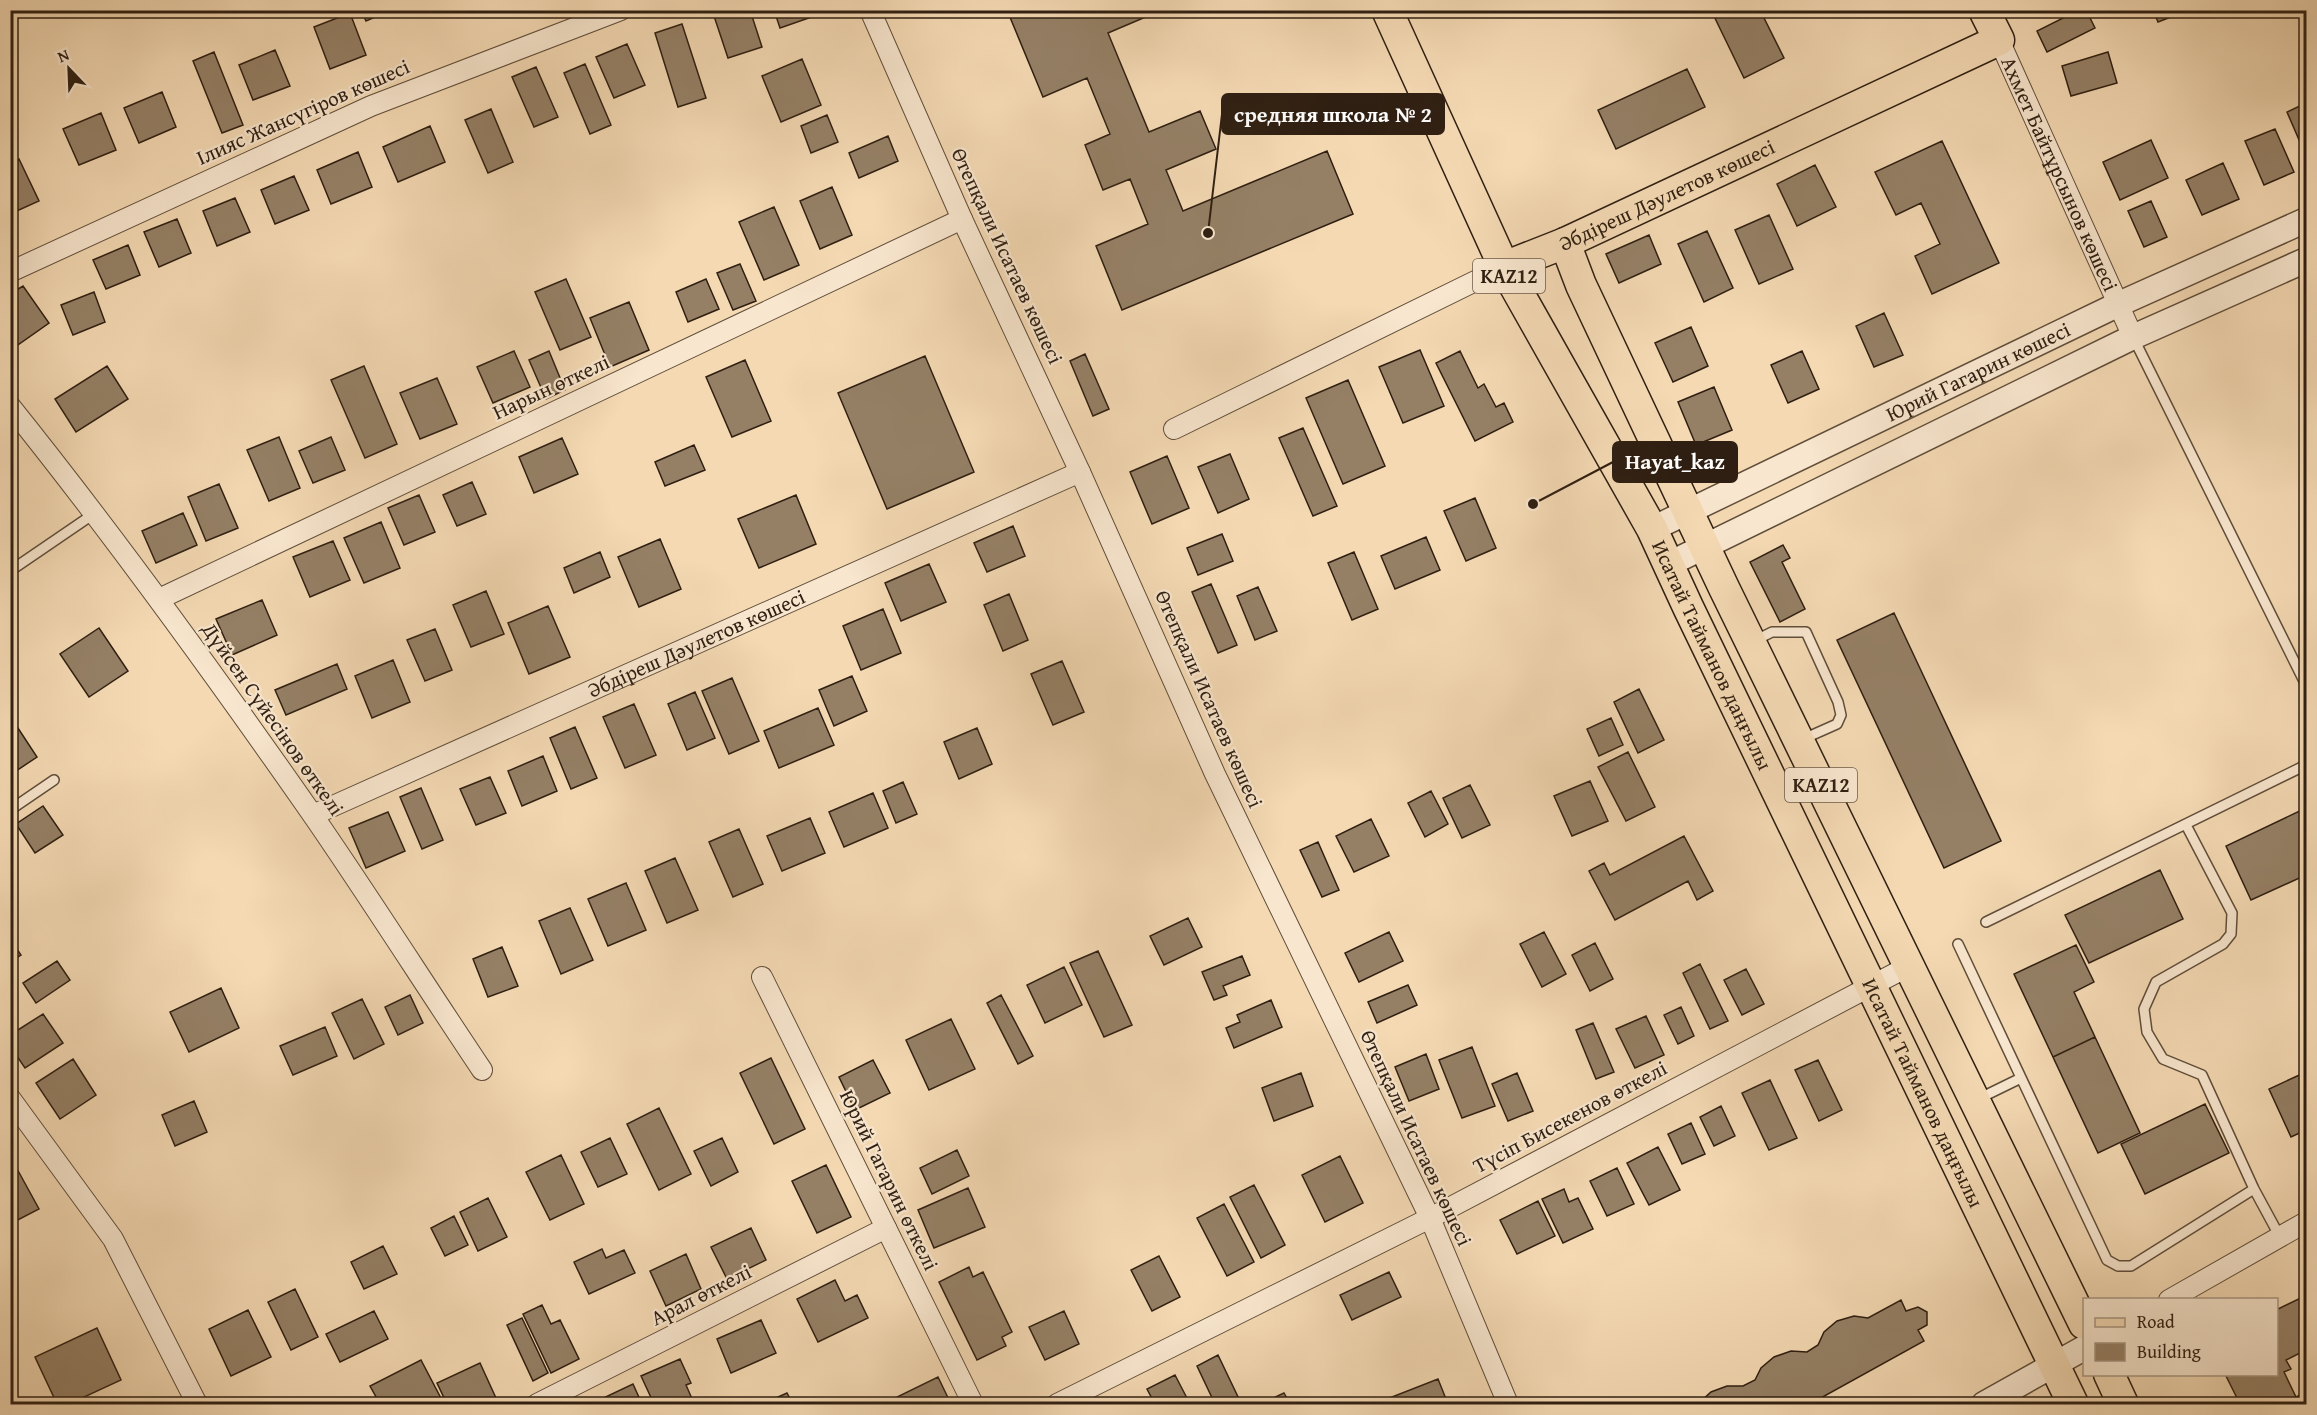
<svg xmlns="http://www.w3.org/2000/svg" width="2317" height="1415" font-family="'Gentium Book Plus',serif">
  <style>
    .building { fill: #958066; stroke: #2f1f12; stroke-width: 1.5 }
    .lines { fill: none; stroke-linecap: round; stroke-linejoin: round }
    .service-casing { stroke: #604e3a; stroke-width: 12 }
    .minor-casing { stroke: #604e3a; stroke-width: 22 }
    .tertiary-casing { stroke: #604e3a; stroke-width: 27 }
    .primary-casing { stroke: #2f1f12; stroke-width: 33 }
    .service { stroke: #f8e6ce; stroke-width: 9 }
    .minor { stroke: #f8e6ce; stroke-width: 20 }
    .tertiary { stroke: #f8e6ce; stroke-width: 24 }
    .primary { stroke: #f4d9b3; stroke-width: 30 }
    .labels { text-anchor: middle; stroke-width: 4.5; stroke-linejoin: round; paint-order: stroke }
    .shield { fill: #f8e6ce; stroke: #6b5b4a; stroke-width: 1.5 }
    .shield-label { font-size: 20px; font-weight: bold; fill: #2f1f12 }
    .street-label { font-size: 21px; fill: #2f1f12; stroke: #f8e6ce }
    .leader { fill: none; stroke: #2f1f12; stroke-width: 2 }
    .callout-dot { fill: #2f1f12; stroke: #f8e6ce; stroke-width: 2 }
    .callout { fill: #2f1f12; stroke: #2f1f12; stroke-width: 2 }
    .callout-label { font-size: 22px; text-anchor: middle; font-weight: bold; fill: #fff }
  </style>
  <rect width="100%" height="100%" fill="#f4d9b3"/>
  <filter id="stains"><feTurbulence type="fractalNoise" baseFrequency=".00333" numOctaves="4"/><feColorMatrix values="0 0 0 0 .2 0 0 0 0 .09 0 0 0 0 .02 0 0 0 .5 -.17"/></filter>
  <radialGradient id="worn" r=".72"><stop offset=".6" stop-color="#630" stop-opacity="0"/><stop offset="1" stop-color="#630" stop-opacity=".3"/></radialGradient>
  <!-- building -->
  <path class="building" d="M361,10H391L366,21Z
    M723,10H750L762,47L728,58L713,13Z
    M774,10H822L823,13L780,28Z
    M1007,10H1162L1108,33L1149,132L1200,111L1216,149L1166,170L1183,211L1327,151L1353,214L1122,310L1096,246L1148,224L1130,179L1103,190L1085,145L1110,134L1087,78L1043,97Z
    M1711,10H1760L1784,58L1744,78Z
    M2079,10H2086L2095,28L2047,52L2037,31Z
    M2153,10H2189L2158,22Z
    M350,13L366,55L330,69L314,27Z
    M682,24L706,98L678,107L655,33Z
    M627,44L645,85L614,98L596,57Z
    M275,50L290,86L253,100L239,65Z
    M214,52L243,125L222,133L193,61Z
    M2108,52L2117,83L2071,96L2062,66Z
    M802,59L821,105L781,122L762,76Z
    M585,64L611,125L590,134L564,73Z
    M536,67L558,117L534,127L512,77Z
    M1687,69L1705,107L1616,149L1598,110Z
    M162,92L176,127L139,143L124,108Z
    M2306,103V156L2287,112Z
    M491,109L513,162L488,173L465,120Z
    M101,113L116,150L79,165L63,129Z
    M827,115L838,142L811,153L801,126Z
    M430,126L445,162L398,182L383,147Z
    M2275,129L2294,172L2264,185L2245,141Z
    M888,136L898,161L859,178L849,153Z
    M2151,140L2168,178L2120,200L2103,162Z
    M1942,141L1999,263L1932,294L1915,256L1940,244L1921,203L1896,215L1875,172Z
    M358,152L372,187L331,204L317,170Z
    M19,159L39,201L10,214V163Z
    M2223,163L2239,199L2202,215L2186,180Z
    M1815,165L1836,207L1797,226L1777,184Z
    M294,176L309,210L275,224L261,190Z
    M832,187L852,235L820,249L800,201Z
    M235,198L250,232L217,246L203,211Z
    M2151,201L2167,237L2144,247L2128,211Z
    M774,207L799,265L764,280L739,222Z
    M1769,215L1793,269L1759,284L1735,230Z
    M177,219L191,253L159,267L144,232Z
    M1707,231L1733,288L1704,302L1678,244Z
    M1649,235L1661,264L1619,283L1606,254Z
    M128,245L140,275L106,289L93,260Z
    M740,264L756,301L733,310L717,273Z
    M566,279L591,337L560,350L535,292Z
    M706,279L719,309L688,322L676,292Z
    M23,286L49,323L12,349L10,294Z
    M94,292L105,322L73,335L61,305Z
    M629,302L649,350L610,367L590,318Z
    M1884,313L1903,355L1874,367L1856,326Z
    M1691,327L1708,366L1673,382L1655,343Z
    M1420,350L1444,406L1403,423L1379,367Z
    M514,351L530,387L493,403L477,367Z
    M549,351L565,390L546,399L529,360Z
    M1460,351L1478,388L1484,384L1496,407L1504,403L1513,422L1475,441L1436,363Z
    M1802,351L1819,389L1788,403L1771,365Z
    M1085,354L1109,409L1093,416L1070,361Z
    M925,356L974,472L887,509L838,393Z
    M745,360L771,421L732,437L706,377Z
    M107,366L128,399L76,432L55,399Z
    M364,366L397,444L365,458L331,380Z
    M437,378L457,424L420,439L400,393Z
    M1348,380L1385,466L1343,484L1306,398Z
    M1714,387L1732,430L1696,445L1678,402Z
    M1303,428L1337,506L1313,516L1279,438Z
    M279,437L300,488L269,501L247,450Z
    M331,437L345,470L313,483L299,451Z
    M562,438L578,474L534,493L519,457Z
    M694,445L705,470L665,486L655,462Z
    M1230,454L1249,499L1218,513L1198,467Z
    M1167,456L1189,508L1152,524L1130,472Z
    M472,482L486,514L457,526L443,495Z
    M219,484L238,528L206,541L188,497Z
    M419,495L435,532L404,545L388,508Z
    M796,495L816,544L759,568L738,519Z
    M1475,498L1496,548L1466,561L1444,511Z
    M183,513L197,545L156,563L142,531Z
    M381,522L400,568L364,583L344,538Z
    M1013,526L1025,556L987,572L974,543Z
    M1222,534L1233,561L1198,575L1187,548Z
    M1426,537L1440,570L1395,589L1381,556Z
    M660,539L681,589L639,607L618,557Z
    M333,541L350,580L310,597L293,557Z
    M1783,545L1790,558L1782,562L1805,609L1780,622L1750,562Z
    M600,552L610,577L574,593L564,568Z
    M1354,552L1378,609L1352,620L1328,563Z
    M929,564L946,602L901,621L885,583Z
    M1211,584L1237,645L1218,653L1192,592Z
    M1258,587L1277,631L1255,640L1237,596Z
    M486,591L504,634L471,647L453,605Z
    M1009,594L1028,640L1003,651L984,605Z
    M262,600L277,635L232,655L216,619Z
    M548,606L570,657L529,674L508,623Z
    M883,609L901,653L861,670L843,626Z
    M1894,613L2001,841L1944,868L1837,640Z
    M99,628L128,671L89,697L60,654Z
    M435,629L452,670L425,681L407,640Z
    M393,660L410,702L372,718L355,676Z
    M1062,661L1084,712L1053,725L1031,674Z
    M337,664L347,689L286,715L275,690Z
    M852,676L867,711L834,726L819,690Z
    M732,678L759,741L729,754L702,691Z
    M1639,689L1664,740L1638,753L1614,702Z
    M695,692L715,738L687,750L668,704Z
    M634,704L656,755L625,768L603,717Z
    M818,708L834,745L779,768L764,731Z
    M1611,718L1623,745L1599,756L1587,729Z
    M14,722L37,757L10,775V725Z
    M575,727L597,778L571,789L550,738Z
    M977,728L992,764L959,779L944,742Z
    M1628,752L1655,807L1626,821L1598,767Z
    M543,756L557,791L522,806L508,771Z
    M490,777L506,813L476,825L460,789Z
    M1590,781L1608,821L1572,836L1554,796Z
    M903,782L917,814L896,823L883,791Z
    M1470,785L1490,825L1462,838L1443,798Z
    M421,788L443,840L422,849L400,797Z
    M1431,791L1448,824L1425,837L1408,803Z
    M873,793L888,828L844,847L829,812Z
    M43,806L63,835L35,853L16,824Z
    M2306,808V875L2251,900L2226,846Z
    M388,812L405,851L366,868L349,828Z
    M810,818L825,853L782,871L767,836Z
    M1371,819L1389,856L1354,872L1336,836Z
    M739,829L763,884L733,897L709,842Z
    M1684,836L1713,891L1697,900L1688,881L1615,920L1589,871L1604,863L1610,875Z
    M1318,842L1339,890L1322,897L1300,850Z
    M675,858L698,910L667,923L645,871Z
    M2160,870L2183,919L2089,963L2065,915Z
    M626,883L646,930L608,946L588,899Z
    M570,908L593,960L561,974L539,921Z
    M1188,918L1202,947L1164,965L1150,936Z
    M1389,932L1403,961L1359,982L1345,953Z
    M1544,932L1566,974L1542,987L1520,944Z
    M10,939L21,955L10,962Z
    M1595,943L1613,979L1590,991L1572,955Z
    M2076,945L2094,982L2074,992L2095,1037L2053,1057L2014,974Z
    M502,947L518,986L488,997L473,959Z
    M1098,951L1132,1025L1104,1037L1070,963Z
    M1242,956L1250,975L1223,986L1227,995L1214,1000L1202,972Z
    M57,961L70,980L36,1003L23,983Z
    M1700,964L1728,1021L1710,1029L1683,973Z
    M1064,967L1082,1005L1045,1023L1027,985Z
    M1746,969L1764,1004L1742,1015L1724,980Z
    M1408,985L1417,1005L1377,1023L1368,1002Z
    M221,988L239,1028L189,1052L170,1012Z
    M410,995L423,1023L398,1035L385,1007Z
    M1001,995L1033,1056L1018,1064L987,1003Z
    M362,999L384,1044L354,1059L332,1013Z
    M1271,1000L1282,1027L1234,1048L1226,1028L1240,1022L1237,1015Z
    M1681,1007L1694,1036L1678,1044L1664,1015Z
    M43,1014L63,1043L25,1068L10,1046V1035Z
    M1646,1016L1664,1055L1635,1068L1616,1029Z
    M951,1019L975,1069L929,1090L906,1040Z
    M1593,1023L1614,1072L1596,1079L1576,1030Z
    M325,1027L337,1056L293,1075L280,1046Z
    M2095,1037L2140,1133L2098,1153L2053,1057Z
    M1472,1047L1495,1106L1462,1118L1439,1060Z
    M1426,1054L1439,1089L1409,1101L1395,1067Z
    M771,1058L805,1129L774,1144L740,1073Z
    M73,1059L96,1095L60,1119L36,1083Z
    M873,1060L890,1093L855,1110L839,1077Z
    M1818,1060L1842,1110L1819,1121L1795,1070Z
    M2306,1072V1130L2291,1137L2269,1089Z
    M1301,1073L1313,1106L1274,1121L1262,1088Z
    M1517,1073L1533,1111L1508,1121L1492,1084Z
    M1770,1080L1797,1138L1769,1150L1742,1093Z
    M194,1101L207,1132L175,1146L162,1115Z
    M2205,1104L2229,1153L2145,1194L2121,1144Z
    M1721,1106L1735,1136L1714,1146L1700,1117Z
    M659,1108L691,1174L659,1190L627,1124Z
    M1691,1123L1705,1154L1682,1164L1668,1134Z
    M610,1138L627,1174L598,1187L581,1152Z
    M722,1138L738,1172L711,1186L694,1151Z
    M1658,1147L1680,1190L1649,1205L1627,1163Z
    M957,1150L969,1176L932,1194L920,1168Z
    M561,1155L584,1204L550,1220L526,1172Z
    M1340,1156L1363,1203L1325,1222L1302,1175Z
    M826,1165L851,1217L817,1233L792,1181Z
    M16,1167L39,1209L10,1224V1170Z
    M1617,1168L1634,1204L1607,1216L1590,1181Z
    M1254,1185L1285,1245L1261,1258L1230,1197Z
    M968,1188L985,1227L934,1248L918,1210Z
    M1564,1189L1569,1202L1578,1198L1593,1229L1563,1243L1542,1199Z
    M488,1198L507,1237L478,1251L460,1212Z
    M1538,1201L1555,1236L1517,1254L1500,1220Z
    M1224,1204L1254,1262L1227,1276L1197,1218Z
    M454,1216L468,1245L445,1256L431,1228Z
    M751,1228L766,1260L727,1279L711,1247Z
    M383,1246L397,1274L364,1289L351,1262Z
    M602,1249L606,1258L624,1250L635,1273L589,1294L574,1262Z
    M686,1254L701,1289L666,1306L650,1271Z
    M1159,1256L1180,1297L1152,1311L1131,1270Z
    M969,1267L973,1277L983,1272L1012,1332L1002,1337L1006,1346L977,1360L939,1282Z
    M1389,1272L1401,1297L1352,1320L1340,1295Z
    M835,1280L845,1301L857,1295L868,1318L818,1342L797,1299Z
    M295,1289L318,1337L291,1350L268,1302Z
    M2306,1291V1350L2286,1360L2291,1369L2284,1372L2296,1397L2302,1394L2306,1404H2240L2225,1374H2276V1310L2305,1296L2303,1293Z
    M1901,1300L1906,1311L1918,1307L1927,1312V1325L1918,1330L1924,1341L1810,1404H1698L1711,1392L1727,1386H1743L1755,1380L1761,1368L1774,1357L1791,1351L1807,1352L1818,1345L1824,1332L1837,1321L1854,1316L1868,1318Z
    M542,1305L551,1324L560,1320L579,1359L551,1373L523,1314Z
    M248,1310L271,1357L231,1376L209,1329Z
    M374,1311L388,1339L340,1362L326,1334Z
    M1064,1311L1079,1344L1045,1360L1029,1327Z
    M522,1318L548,1373L533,1381L507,1325Z
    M761,1320L776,1353L731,1373L717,1339Z
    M97,1328L121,1380L84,1397L88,1404H57L35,1357Z
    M1218,1355L1239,1399L1228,1404H1215L1197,1366Z
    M680,1359L691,1383L686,1385L693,1401L686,1404H654L641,1376Z
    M421,1360L444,1404H380L370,1386Z
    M480,1363L496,1398L481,1404H447L437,1383Z
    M1175,1375L1190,1404H1155L1147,1389Z
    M938,1377L951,1404H899L895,1398Z
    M1438,1379L1448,1404H1389L1387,1399Z
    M633,1384L642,1404H599L597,1401Z
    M787,1393L793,1404H762Z
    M1284,1393L1288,1400L1295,1399L1298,1404H1276L1273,1398Z"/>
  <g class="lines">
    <defs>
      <path id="service" d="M2133,337L2306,685
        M10,571L95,513
        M1754,641L1772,632H1806L1838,702L1841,715L1837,724L1801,740
        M10,810L54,780
        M2186,825L2232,913L2231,934L2223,944L2156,982L2144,1009L2147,1032L2163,1059L2202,1075L2254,1189L2280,1237
        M1986,922L2306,765
        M1958,944L2107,1260L2118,1266H2131L2254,1189
        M1978,1099L2021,1078"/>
      <g id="minor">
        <path d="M870,10L962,219L1080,472L1215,774L1430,1218L1508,1404"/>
        <path id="s1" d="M1999,40L2133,337"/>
        <path d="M10,272L371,106L621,10"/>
        <path d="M10,406C116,538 215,675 312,814C370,898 425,985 482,1070"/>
        <path d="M1174,429L1504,267"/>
        <path d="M159,599L962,219"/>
        <path id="s2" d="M313,815L1080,472"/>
        <path d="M762,977L973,1404"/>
        <path d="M10,1098L113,1239L197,1404"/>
        <path d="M2169,1300L2306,1222"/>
        <path d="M537,1404L886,1228"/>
        <path d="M1057,1404L1430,1218L1909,966"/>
      </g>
      <g id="tertiary">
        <path id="s3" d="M1652,529L2119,304L2306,220"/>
        <path d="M1669,564L2133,337L2306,260"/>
        <path d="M1984,1404L2084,1348"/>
      </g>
      <g id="primary">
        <path id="s4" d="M1387,10L1504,267L1652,529L1688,607L2073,1404"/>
        <path d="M1565,243L1581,285L1724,588L2084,1324"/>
        <path id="s5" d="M1504,267L1565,243L1999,40L1984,10"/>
        <path d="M2109,1374L2123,1404"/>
      </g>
    </defs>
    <!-- service casing -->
    <use href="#service" class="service-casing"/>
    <!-- minor casing -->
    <use href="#minor" class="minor-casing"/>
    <!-- tertiary casing -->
    <use href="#tertiary" class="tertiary-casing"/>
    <!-- primary casing -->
    <use href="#primary" class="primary-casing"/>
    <!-- service -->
    <use href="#service" class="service"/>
    <!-- minor -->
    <use href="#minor" class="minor"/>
    <!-- tertiary -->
    <use href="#tertiary" class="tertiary"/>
    <!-- primary -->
    <use href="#primary" class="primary"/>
  </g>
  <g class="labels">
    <!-- shield labels -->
    <g class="shield">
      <rect x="1473" y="259" width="72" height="34" rx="4.5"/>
      <rect x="1785" y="768" width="72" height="34" rx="4.5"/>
    </g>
    <g class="shield-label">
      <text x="1509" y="283">KAZ12</text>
      <text x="1821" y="792">KAZ12</text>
    </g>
    <!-- street labels -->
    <g class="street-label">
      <text transform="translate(303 112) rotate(-24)" y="7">Ілияс Жансүгіров көшесі</text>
      <text dy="7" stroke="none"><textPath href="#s1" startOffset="147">Ахмет Байтұрсынов көшесі</textPath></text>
      <text dy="7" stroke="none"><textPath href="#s5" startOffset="178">Әбдіреш Дәулетов көшесі</textPath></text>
      <text transform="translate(1007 256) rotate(65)" y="7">Өтепқали Исатаев көшесі</text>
      <text dy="7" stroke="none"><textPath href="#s3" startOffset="362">Юрий Гагарин көшесі</textPath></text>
      <text transform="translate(551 387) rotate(-25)" y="7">Нарын өткелі</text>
      <text dy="7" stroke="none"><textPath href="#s2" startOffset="420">Әбдіреш Дәулетов көшесі</textPath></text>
      <text dy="7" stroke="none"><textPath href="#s4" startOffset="723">Исатай Тайманов даңғылы</textPath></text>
      <text transform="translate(1209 699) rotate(66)" y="7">Өтепқали Исатаев көшесі</text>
      <text transform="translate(273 719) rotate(55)" y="7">Дүйсен Сүйесінов өткелі</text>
      <text dy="7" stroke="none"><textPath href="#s4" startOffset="1209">Исатай Тайманов даңғылы</textPath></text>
      <text transform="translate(1570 1117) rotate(-28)" y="7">Түсіп Бисекенов өткелі</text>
      <text transform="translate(1416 1138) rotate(65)" y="7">Өтепқали Исатаев көшесі</text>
      <text transform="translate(889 1180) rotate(64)" y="7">Юрий Гагарин өткелі</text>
      <text transform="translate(701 1295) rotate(-27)" y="7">Арал өткелі</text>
    </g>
  </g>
  <!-- callouts -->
  <path class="leader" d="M1208 233L1222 114M1533 504L1613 462"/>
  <g class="callout-dot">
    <circle cx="1208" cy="233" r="6"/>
    <circle cx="1533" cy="504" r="6"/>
  </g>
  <g class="callout">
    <rect x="1222" y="94" width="222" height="40" rx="6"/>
    <rect x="1613" y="442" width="124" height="40" rx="6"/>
  </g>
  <g class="callout-label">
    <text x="1333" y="122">cредняя школа № 2</text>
    <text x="1675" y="469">Hayat_kaz</text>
  </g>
  <!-- margin -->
  <rect width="2317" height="1415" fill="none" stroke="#f4d9b3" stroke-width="36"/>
  <rect x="12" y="12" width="2293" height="1391" fill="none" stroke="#2f1f12" stroke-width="3"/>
  <rect x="18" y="18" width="2281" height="1379" fill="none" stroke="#2f1f12" stroke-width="1.5"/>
  <!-- legend -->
  <rect x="2083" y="1298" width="195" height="78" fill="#f8e6ce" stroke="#a89683" stroke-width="1.5"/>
  <rect x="2095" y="1318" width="30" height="9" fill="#f4d9b3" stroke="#a89683" stroke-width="1.5"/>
  <text x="2137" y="1328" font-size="18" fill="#2f1f12">Road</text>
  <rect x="2095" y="1343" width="30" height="18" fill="#958066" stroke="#a89683" stroke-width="1.5"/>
  <text x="2137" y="1358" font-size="18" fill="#2f1f12">Building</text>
  <!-- north arrow -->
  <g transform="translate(69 69) rotate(337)" stroke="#f8e6ce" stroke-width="4.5" paint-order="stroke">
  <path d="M0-4.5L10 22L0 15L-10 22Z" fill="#2f1f12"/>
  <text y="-9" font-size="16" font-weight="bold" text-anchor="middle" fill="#2f1f12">N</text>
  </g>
  <rect width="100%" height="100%" filter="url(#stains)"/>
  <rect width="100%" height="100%" fill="url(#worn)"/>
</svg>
